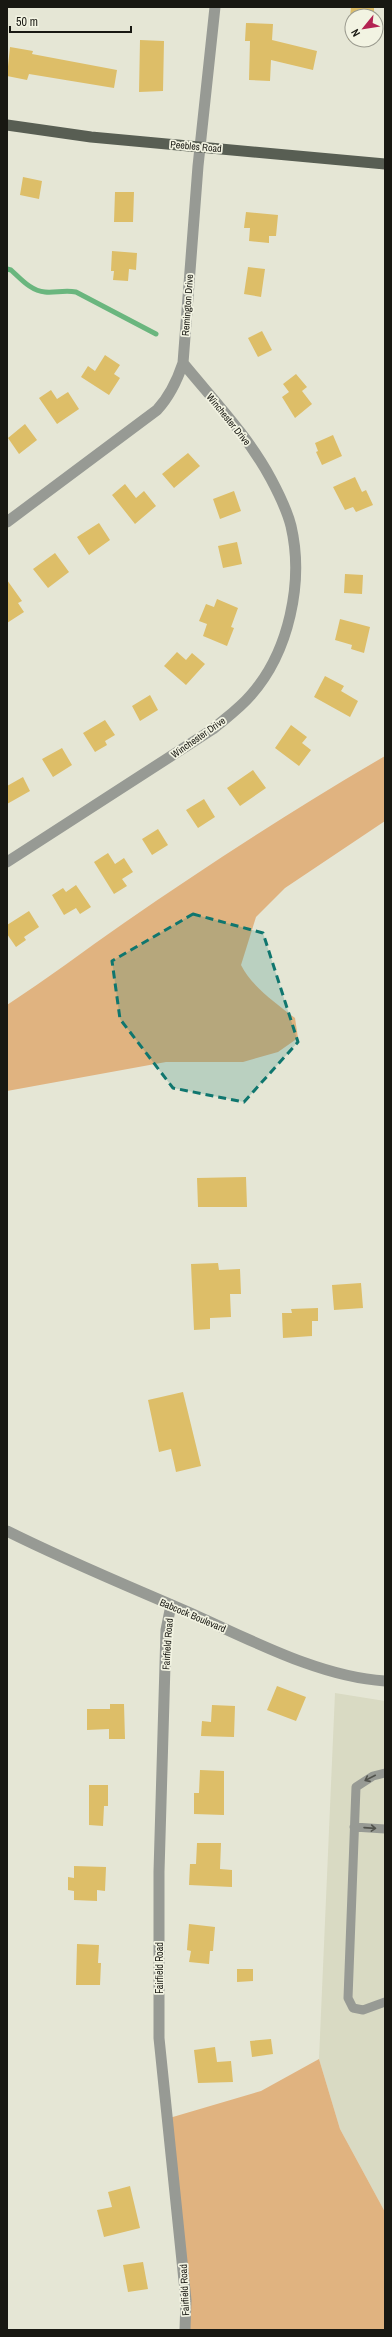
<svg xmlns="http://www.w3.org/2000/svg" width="392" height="2337" font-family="'Archivo Narrow',sans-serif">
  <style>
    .built { fill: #d9dac3 }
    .green { fill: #e0b380 }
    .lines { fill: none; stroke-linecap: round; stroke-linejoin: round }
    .stream { stroke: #6ab67e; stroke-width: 5 }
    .building { fill: #ddbe68 }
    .service { stroke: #979a94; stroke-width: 9 }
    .minor { stroke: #979a94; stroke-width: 11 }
    .tertiary { stroke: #979a94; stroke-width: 11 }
    .primary { stroke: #585e53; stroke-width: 11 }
    .oneway { stroke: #51524c }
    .marked { fill: #0f766e; fill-opacity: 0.2; stroke: #0f766e; stroke-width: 3; stroke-dasharray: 8 5; stroke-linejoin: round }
    .labels { text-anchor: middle; stroke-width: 3.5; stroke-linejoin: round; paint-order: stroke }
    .street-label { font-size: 10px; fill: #181812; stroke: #f2f3e2 }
  </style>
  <rect width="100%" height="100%" fill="#e5e6d5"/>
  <!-- built -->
  <path class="built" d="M335,1693L385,1701V2212L340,2129L319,2059Z"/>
  <!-- green -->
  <path class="green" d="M385,756V821L285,888L256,917L241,965C252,987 276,1003 295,1018L298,1038L278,1052L243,1062H166L7,1091V1005C47,979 85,950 124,923C209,864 296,808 385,756Z
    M319,2059L340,2129L385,2212V2330H185L166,2119L261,2091Z"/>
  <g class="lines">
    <!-- stream -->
    <path class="stream" d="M7,269L11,270C21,279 31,291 45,292C55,293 64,290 76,292L156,334"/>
  </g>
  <!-- building -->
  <path class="building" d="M351,7H374V16H352V40L372,41L348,40Z
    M246,23L273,24L272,40L317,51L313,70L271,60L270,81L249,80L250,41H245Z
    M140,40L164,41L163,91L139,92Z
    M10,47L33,51L32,54L117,70L114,88L29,74L27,80L7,76Z
    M23,177L42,181L39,199L20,195Z
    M115,192H134L133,222H114Z
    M246,212L278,215L276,236H269V243L249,241L250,228H244Z
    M112,251L137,253L136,270L129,269L128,281L113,280L114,271H111Z
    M248,267L265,269L261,297L244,294Z
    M262,331L272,350L258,357L248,338Z
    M105,355L120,365L114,374L120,378L109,395L81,377L88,366L95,371Z
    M296,374L307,387L302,391L312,404L295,418L282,397L289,392L283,384Z
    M51,390L57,399L68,392L79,409L57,424L39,398Z
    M25,424L37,440L19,454L8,438Z
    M333,435L342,456L322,465L316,452L318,451L315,443Z
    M188,453L200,466L174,488L162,474Z
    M355,477L362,492L366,490L373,505L356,512L353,507L345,510L333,487Z
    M125,484L136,498L144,491L156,506L135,524L112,495Z
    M234,491L241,511L220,519L213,499Z
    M99,523L110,540L89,555L77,537Z
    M237,542L242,564L223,568L218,546Z
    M55,553L69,572L48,588L33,569Z
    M345,574L363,575L362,594L344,593Z
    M7,580L22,601L18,603L24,612L7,623Z
    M217,599L238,608L231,627L234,628L227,646L203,636L207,624L199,621L206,604L214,607Z
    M340,619L370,627L364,653L351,649L352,645L335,640Z
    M177,652L186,660L192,653L205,664L186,685L164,666Z
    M325,676L344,686L341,691L358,701L350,717L314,697Z
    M150,695L158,710L140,721L132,706Z
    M105,720L115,735L105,741L107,745L95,752L83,733Z
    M291,725L307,737L302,743L311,750L299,766L275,748Z
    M62,748L72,765L53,777L42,759Z
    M253,770L266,788L240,806L227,788Z
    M23,777L30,791L7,804V786Z
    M204,799L215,817L198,828L186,810Z
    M158,829L168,845L152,855L142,839Z
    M108,853L115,864L124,858L133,872L122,879L127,886L114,894L94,862Z
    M76,885L91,907L80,914L76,908L64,915L52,895L63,888L66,892Z
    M29,911L39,927L24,937L26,940L16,947L7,934V925Z
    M246,1177L247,1207H198L197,1178Z
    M218,1263L219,1270L240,1269L241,1294H230L231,1317L210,1318V1329L194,1330L191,1264Z
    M361,1283L363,1308L334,1310L332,1285Z
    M318,1308V1321H312V1336L283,1338L282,1313H292L291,1309Z
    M183,1392L201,1466L176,1472L171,1449L159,1452L148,1400Z
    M277,1686L306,1697L296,1721L267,1710Z
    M110,1704H124L125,1739H109V1729L87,1730V1709H110Z
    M212,1705L235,1706L234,1737L201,1736L202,1721L211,1722Z
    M200,1770L224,1771V1815L194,1814V1793H199Z
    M89,1785H108V1806H104L103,1826L89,1825Z
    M197,1843H221L220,1869L232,1870V1887L189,1885L190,1864H196Z
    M74,1866L106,1867L105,1891L97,1890V1901L74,1900V1891L68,1890V1877L74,1878Z
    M189,1924L215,1927L213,1951H210L209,1964L189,1962L191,1951L187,1950Z
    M77,1944L99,1945L98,1963H101L100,1985H76Z
    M237,1969H253V1981L237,1982Z
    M271,2039L273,2054L252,2057L250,2041Z
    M215,2047L217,2062L231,2061L233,2082L198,2083L194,2050Z
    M130,2186L140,2228L104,2237L97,2210L112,2207L108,2192Z
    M143,2262L148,2289L128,2292L123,2265Z"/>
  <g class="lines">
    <!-- service -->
    <path class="service" d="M385,1773L373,1776L356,1787L348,1998L353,2008L363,2010L385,2002
      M354,1827L385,1829"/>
    <!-- minor -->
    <path class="minor" d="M7,522L157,410C170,396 177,381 183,363L198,166L215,7
      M7,862L213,729C226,718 240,708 251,695C289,652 304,582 291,526C287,510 279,494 271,479C248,436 214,401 183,363
      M171,1605L166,1630L159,1872V2038L186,2300L185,2330"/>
    <!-- tertiary -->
    <path class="tertiary" d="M7,1531C69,1562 133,1588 197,1616C255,1642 321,1677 385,1681"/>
    <!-- primary -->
    <path class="primary" d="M7,125L91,137L385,164"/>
  </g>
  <!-- one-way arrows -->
  <defs><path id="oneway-shaft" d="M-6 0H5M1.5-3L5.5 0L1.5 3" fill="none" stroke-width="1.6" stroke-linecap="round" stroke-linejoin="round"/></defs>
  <g class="oneway">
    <use href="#oneway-shaft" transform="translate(370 1778) rotate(153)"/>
    <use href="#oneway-shaft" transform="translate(370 1828) rotate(4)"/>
  </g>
  <!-- marked area -->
  <path class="marked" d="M193,914L263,933L298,1042L244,1102L173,1088L120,1019L112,961Z"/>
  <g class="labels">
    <!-- street labels -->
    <g class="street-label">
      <text transform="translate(196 146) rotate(5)" y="4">Peebles Road</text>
      <text transform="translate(187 305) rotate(-86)" y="4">Remington Drive</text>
      <text transform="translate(229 419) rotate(51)" y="4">Winchester Drive</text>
      <text transform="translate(198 737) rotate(-35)" y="4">Winchester Drive</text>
      <text transform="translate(193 1615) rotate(23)" y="4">Babcock Boulevard</text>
      <text transform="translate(167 1644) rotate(-86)" y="4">Fairfield Road</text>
      <text transform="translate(159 1968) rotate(-90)" y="4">Fairfield Road</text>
      <text transform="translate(184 2290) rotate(-93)" y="4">Fairfield Road</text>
    </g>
  </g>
  <!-- border -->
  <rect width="392" height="2337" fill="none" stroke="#181812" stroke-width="16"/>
  <!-- north arrow -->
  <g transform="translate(364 28) rotate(240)"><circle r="19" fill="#f2f3e2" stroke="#9b9b8f"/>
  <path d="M0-3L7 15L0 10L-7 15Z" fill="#b32352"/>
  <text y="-6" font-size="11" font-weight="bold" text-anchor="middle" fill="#181812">N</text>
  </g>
  <!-- scale -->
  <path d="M10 26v6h121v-6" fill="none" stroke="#181812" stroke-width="2"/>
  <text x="16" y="26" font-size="12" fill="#181812" stroke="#f2f3e2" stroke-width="3" paint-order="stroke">50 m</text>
</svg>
